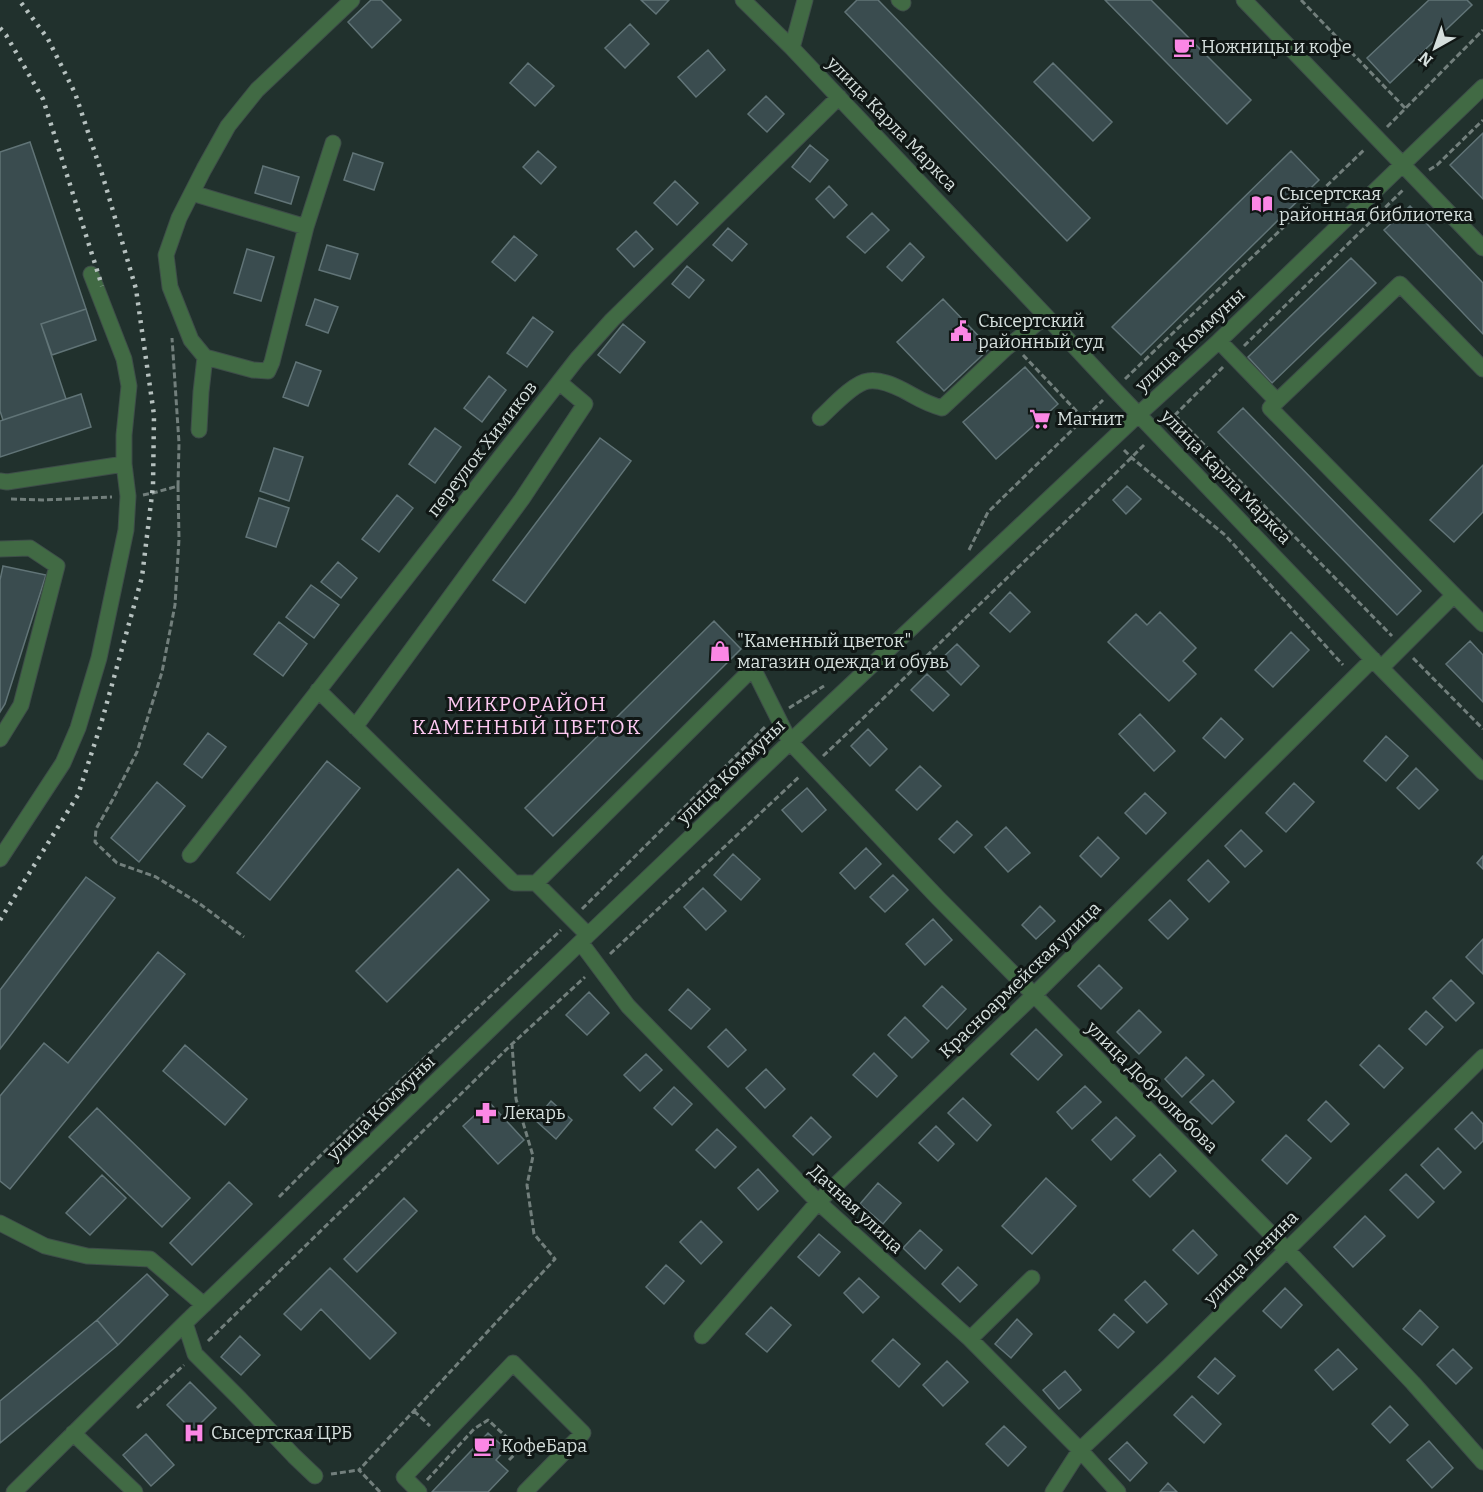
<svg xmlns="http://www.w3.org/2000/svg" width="1483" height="1492" font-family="Bitter,serif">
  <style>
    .building { fill: #3a4c4f; stroke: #617477; stroke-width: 1.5 }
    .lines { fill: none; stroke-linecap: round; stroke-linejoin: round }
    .minor-casing { stroke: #3e4d49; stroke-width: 17 }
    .path { stroke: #727f7c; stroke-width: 3; stroke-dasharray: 6 3; stroke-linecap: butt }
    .minor { stroke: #416a44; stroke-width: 15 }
    .rail { stroke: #b6c1bf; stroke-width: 4.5; stroke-dasharray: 3 6; stroke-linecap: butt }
    .labels { text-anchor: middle; stroke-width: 6; stroke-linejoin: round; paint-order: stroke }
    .poi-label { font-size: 18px; fill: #d5dfdd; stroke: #101715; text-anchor: start }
    .street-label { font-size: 18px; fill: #d5dfdd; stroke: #101715 }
    .neighbourhood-label { font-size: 20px; letter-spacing: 1.5px; fill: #fec9f2; stroke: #101715 }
  </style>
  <rect width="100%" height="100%" fill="#21312d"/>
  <!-- building -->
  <path class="building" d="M371,0H381L401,20L372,48L348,22Z
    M641,0H669L656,14Z
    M857,0H878L1090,218L1067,241L845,12Z
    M1105,0H1151L1251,100L1227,124Z
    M1429,0H1467L1472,5L1390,83L1367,58Z
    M630,24L649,44L625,68L605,48Z
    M708,50L725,70L696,97L678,77Z
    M528,63L554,86L535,106L510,83Z
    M1053,63L1112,122L1093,141L1034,82Z
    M766,96L784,114L767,132L748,114Z
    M1483,133V199L1450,165Z
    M30,142L86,309L41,324L66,399L3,420L0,411V152Z
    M810,145L828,160L810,182L792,167Z
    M538,151L556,167L541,184L523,167Z
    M1291,151L1319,180L1141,355L1112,327Z
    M353,153L383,163L374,190L344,180Z
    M263,166L299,177L291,204L255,193Z
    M675,181L698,203L677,225L654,203Z
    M829,186L847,205L834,218L816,199Z
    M1410,206L1483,283V334L1384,230Z
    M872,213L889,230L865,253L847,237Z
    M728,228L747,244L732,261L713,245Z
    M636,231L653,249L634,267L617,249Z
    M514,236L537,255L515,281L492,262Z
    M910,243L924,257L902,281L887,267Z
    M327,245L358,254L350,279L319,270Z
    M247,249L274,257L261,301L234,293Z
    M1351,258L1376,283L1272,383L1248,357Z
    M687,266L704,280L689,298L672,284Z
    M315,299L338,307L328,333L306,325Z
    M943,299L990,348L944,391L897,342Z
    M86,309L96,340L52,355L41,324Z
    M533,317L553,332L527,367L507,353Z
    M623,324L645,342L620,373L598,355Z
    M296,362L321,371L308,406L283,397Z
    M1025,367L1058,404L996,459L963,422Z
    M489,376L506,390L482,422L464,408Z
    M81,394L91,427L0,457V421Z
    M1243,408L1421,591L1397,615L1218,432Z
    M435,428L461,447L435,483L409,464Z
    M600,438L631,461L525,603L493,580Z
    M274,448L303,457L289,501L260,491Z
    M1483,465V512L1454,542L1430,520Z
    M1127,486L1141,499L1126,514L1113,500Z
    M397,495L413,508L379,552L362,539Z
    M259,498L289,508L276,547L246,537Z
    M338,562L357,578L341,598L321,582Z
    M3,566L46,575L5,704L0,712V580Z
    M311,585L339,605L314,638L286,617Z
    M1010,592L1030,612L1010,632L990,613Z
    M1160,612L1196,648L1183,661L1196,674L1169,701L1108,642L1136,614L1147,625Z
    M714,621L741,649L553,836L525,808Z
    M279,622L307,644L283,676L254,654Z
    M1291,632L1309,650L1273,687L1255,670Z
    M1470,641L1483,655V702L1446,664Z
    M957,644L979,666L961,685L938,662Z
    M927,674L949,695L933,711L911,690Z
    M1140,714L1175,751L1154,771L1119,734Z
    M1221,718L1243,739L1225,758L1203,738Z
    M868,729L887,749L870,766L851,746Z
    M208,733L226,747L202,778L184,764Z
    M1386,736L1408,756L1386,781L1364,761Z
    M327,761L360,788L270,900L237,873Z
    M920,766L941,786L917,810L896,790Z
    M1416,768L1438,790L1419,809L1397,788Z
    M157,782L185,806L139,862L111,838Z
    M1294,783L1314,802L1286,832L1266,813Z
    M807,788L826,810L802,832L782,810Z
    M1145,793L1166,813L1146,834L1125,813Z
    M957,821L972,835L954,853L939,839Z
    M1006,827L1030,853L1008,872L985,847Z
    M1241,830L1262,851L1245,867L1225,846Z
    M1098,837L1119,858L1101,877L1080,856Z
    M866,848L881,864L855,889L840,873Z
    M733,854L760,879L741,900L714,875Z
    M1483,856V869L1477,863Z
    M1208,860L1229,882L1209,902L1188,880Z
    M458,869L489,900L387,1002L356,971Z
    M893,875L908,890L885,912L870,897Z
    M86,877L115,898L0,1049V990Z
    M703,888L726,911L706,930L684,907Z
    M1170,900L1188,919L1168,939L1149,920Z
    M1040,906L1055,921L1036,939L1022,925Z
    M933,919L952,940L925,965L906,944Z
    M1483,939V974L1466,957Z
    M158,952L185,974L10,1189L0,1181V1096L44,1043L68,1063Z
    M1099,965L1122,988L1101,1009L1078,986Z
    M1451,980L1474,1003L1456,1021L1433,998Z
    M942,986L966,1009L947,1029L923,1006Z
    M688,989L710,1009L691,1029L669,1010Z
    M589,992L609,1013L587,1035L566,1015Z
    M1139,1010L1161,1032L1139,1054L1117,1032Z
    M1426,1011L1443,1027L1426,1045L1409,1029Z
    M905,1017L929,1041L912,1058L888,1035Z
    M726,1029L746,1050L728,1067L708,1047Z
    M1036,1029L1062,1055L1038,1080L1011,1054Z
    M185,1045L247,1099L225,1125L163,1071Z
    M1379,1045L1403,1068L1384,1088L1360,1065Z
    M874,1053L897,1076L877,1097L853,1075Z
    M646,1054L662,1070L640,1091L624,1075Z
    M1186,1057L1204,1075L1182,1097L1165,1079Z
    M766,1069L785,1089L765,1108L746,1088Z
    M1213,1080L1234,1102L1212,1124L1190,1102Z
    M1085,1086L1101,1102L1072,1129L1057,1112Z
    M674,1087L692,1104L672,1125L654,1108Z
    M963,1098L991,1125L977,1141L948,1113Z
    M551,1101L572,1120L556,1139L535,1120Z
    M1326,1101L1349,1124L1331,1142L1308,1120Z
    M489,1102L524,1140L498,1164L463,1126Z
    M97,1108L190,1198L162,1227L69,1137Z
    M1472,1112L1483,1124V1141L1475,1149L1455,1129Z
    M811,1117L831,1137L813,1155L793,1136Z
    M1116,1117L1135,1136L1111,1160L1092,1140Z
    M936,1126L954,1144L938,1161L919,1143Z
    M717,1129L736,1147L715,1168L696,1150Z
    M1286,1135L1311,1158L1287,1184L1262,1160Z
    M1438,1148L1461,1172L1444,1189L1421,1165Z
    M1160,1154L1176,1171L1150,1197L1133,1180Z
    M758,1169L778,1191L758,1210L738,1188Z
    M1406,1174L1434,1202L1418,1218L1390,1190Z
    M102,1175L126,1198L90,1235L66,1213Z
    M1046,1178L1076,1206L1032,1254L1002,1226Z
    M229,1182L252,1204L192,1265L170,1243Z
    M878,1183L901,1203L883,1224L860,1204Z
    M404,1198L417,1211L357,1272L344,1259Z
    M1365,1216L1385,1236L1353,1267L1334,1247Z
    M701,1221L722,1242L701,1264L680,1242Z
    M920,1230L942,1250L925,1269L903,1248Z
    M1193,1230L1217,1255L1198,1274L1173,1250Z
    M819,1234L840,1252L819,1276L798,1257Z
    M666,1265L684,1281L664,1304L646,1287Z
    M958,1267L977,1285L960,1302L942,1284Z
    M330,1268L396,1333L370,1359L321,1309L301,1330L284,1314Z
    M147,1274L168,1295L118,1345L97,1320Z
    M859,1278L879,1297L863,1313L844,1293Z
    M1145,1281L1167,1304L1147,1323L1125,1300Z
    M1285,1288L1302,1305L1281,1328L1263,1311Z
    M771,1307L791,1325L767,1352L746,1334Z
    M1420,1310L1438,1327L1422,1345L1403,1329Z
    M1114,1314L1134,1332L1118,1348L1099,1330Z
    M1017,1319L1032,1334L1011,1358L995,1344Z
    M97,1320L118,1345L0,1443V1401Z
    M240,1336L260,1355L241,1375L221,1357Z
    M893,1339L920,1364L899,1387L872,1361Z
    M1338,1349L1357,1369L1333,1390L1315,1370Z
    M1453,1349L1472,1368L1456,1384L1437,1365Z
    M1215,1358L1235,1376L1218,1394L1198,1377Z
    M947,1361L968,1382L943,1406L923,1385Z
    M1065,1371L1081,1390L1059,1409L1043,1390Z
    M190,1382L216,1408L193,1431L167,1405Z
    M1192,1396L1221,1424L1204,1443L1174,1415Z
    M1390,1406L1408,1425L1390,1443L1372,1424Z
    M1004,1426L1026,1447L1008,1466L986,1444Z
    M488,1433L506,1449L496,1460L508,1471L488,1492H432Z
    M146,1434L174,1465L151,1486L123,1455Z
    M1429,1441L1453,1468L1432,1488L1407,1460Z
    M1127,1442L1147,1463L1130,1481L1109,1459Z
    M1168,1483L1177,1492H1160Z"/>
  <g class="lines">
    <defs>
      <path id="minor" d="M743,0L792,48L1046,316L1114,389L1381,668L1483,772
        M899,0L903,3
        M1244,0L1483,248
        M792,48L805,0
        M192,193L306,227
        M1219,341L1277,401
        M205,357L253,370L268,371L272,362L306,227L333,143
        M820,418C831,408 853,383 868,381C880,379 893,385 903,390C918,398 924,403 942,408L1005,349L1046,316
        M199,430L201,392L205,357L191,340L170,287L166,255L179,218L204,169L228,126L257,90L352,0
        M0,481L7,482L124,464V435L129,386L124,359L91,274
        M0,549L30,548L57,566L21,705L0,739
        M1454,595L1270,408L1400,284L1483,369
        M1381,668L1454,595L1483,624
        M318,690L514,883H536
        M355,727L522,499L585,404L559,382
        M190,855L577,359L612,320L839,97
        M0,859L63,763L78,728L99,658L126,530L128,496L124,464
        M588,935L536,883L753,668L790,742L938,898L1287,1250L1413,1383L1483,1462
        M581,943L628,1006L818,1202L970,1339L1080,1450L1118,1492
        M0,1223L45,1246L87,1256L150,1259L204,1305
        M185,1323L195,1354L240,1399L294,1456L315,1476
        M702,1336L818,1202L1034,995L1373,659
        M970,1339L1032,1278
        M73,1433L135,1492
        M14,1492L185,1323L588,935L790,742L1139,414L1219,341L1483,87
        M419,1492L404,1477L513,1363L583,1433L525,1492
        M1053,1492L1080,1450L1169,1366L1483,1057"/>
    </defs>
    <!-- minor casing -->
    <use href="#minor" class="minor-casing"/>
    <!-- path -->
    <path class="path" d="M1301,0L1405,108
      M1387,127L1483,30
      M1429,170L1437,165L1483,120
      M1244,346L1404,189
      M1023,355L1084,419
      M1125,379L1365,149
      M1090,413L1103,427
      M1175,415L1392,636
      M1168,422L1223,367
      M1124,450L1132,458L1225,535L1343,665
      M178,486L179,539L175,605L162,672L137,752L113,799L96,829L95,842L117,863L156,877L200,904L244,937
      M143,495L153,493L178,486L179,443L172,338
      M11,499L42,500L112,497
      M969,550L988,512L1103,400
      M1413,658L1483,729
      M789,708L824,686
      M823,756C877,706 928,654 981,603C1036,550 1092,497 1146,443
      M582,909L765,727
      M610,954L800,776
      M279,1197L322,1154L561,930
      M208,1341L512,1044L585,977
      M137,1408L184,1365
      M414,1411L430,1426
      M331,1474L359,1470
      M427,1480L474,1429L488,1420L512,1442L517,1452L508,1461
      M380,1492L359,1470L555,1259L534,1234L527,1185L533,1156L516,1099L512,1044"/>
    <!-- minor -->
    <use href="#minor" class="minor"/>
    <!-- rail -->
    <path class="rail" d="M0,28L6,35L43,99L102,286
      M0,920L78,795L101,724L142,577L153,486L154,415L136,289L103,177L75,93L48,39L19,0"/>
  </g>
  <!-- icons -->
  <defs>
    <symbol id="cafe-bare" viewBox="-9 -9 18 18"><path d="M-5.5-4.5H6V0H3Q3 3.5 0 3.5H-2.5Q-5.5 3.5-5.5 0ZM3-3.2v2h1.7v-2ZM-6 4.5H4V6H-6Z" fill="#fb87e5" stroke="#101715" stroke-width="2.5" paint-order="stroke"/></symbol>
    <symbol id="library-bare" viewBox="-9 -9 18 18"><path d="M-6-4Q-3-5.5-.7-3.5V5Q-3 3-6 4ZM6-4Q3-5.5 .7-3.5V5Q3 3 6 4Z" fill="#fb87e5" stroke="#101715" stroke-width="2.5" paint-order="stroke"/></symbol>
    <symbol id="civic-bare" viewBox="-9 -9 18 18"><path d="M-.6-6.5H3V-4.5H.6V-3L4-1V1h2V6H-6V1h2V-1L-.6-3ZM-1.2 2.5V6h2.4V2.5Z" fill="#fb87e5" stroke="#101715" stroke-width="2.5" paint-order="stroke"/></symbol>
    <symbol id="supermarket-bare" viewBox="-9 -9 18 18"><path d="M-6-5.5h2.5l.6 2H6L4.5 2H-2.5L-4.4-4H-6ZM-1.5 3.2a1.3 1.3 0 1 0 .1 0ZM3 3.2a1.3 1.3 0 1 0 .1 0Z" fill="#fb87e5" stroke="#101715" stroke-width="2.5" paint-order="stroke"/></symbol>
    <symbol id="shop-bare" viewBox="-9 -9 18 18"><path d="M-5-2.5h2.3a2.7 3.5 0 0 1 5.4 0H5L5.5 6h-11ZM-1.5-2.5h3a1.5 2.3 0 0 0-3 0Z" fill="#fb87e5" stroke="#101715" stroke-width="2.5" paint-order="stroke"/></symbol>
    <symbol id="pharmacy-bare" viewBox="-9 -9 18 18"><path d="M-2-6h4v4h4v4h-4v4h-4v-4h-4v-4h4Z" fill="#fb87e5" stroke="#101715" stroke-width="2.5" paint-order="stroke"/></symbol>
    <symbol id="hospital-bare" viewBox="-9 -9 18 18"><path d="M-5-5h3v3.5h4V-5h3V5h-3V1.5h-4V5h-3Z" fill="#fb87e5" stroke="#101715" stroke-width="2.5" paint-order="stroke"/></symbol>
  </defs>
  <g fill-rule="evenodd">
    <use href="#cafe-bare" x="1169" y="32" width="30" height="30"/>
    <use href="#library-bare" x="1247" y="189" width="30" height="30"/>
    <use href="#civic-bare" x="946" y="316" width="30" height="30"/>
    <use href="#supermarket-bare" x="1025" y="404" width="30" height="30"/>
    <use href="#shop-bare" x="705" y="636" width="30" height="30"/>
    <use href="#pharmacy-bare" x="471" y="1098" width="30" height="30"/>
    <use href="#hospital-bare" x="179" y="1418" width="30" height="30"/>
    <use href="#cafe-bare" x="469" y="1431" width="30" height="30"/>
  </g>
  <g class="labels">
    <!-- poi labels -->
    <g class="poi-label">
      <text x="1201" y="53">Ножницы и кофе</text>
      <text x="1279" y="200">Сысертская<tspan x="1279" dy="21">районная библиотека</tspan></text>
      <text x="978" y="327">Сысертский<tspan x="978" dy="21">районный суд</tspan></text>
      <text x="1057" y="425">Магнит</text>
      <text x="737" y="647">"Каменный цветок"<tspan x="737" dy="21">магазин одежда и обувь</tspan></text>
      <text x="503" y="1119">Лекарь</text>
      <text x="211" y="1439">Сысертская ЦРБ</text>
      <text x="501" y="1452">КофеБара</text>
    </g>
    <!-- street labels -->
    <g class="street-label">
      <text transform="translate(892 124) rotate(46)" y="6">улица Карла Маркса</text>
      <text transform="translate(1190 340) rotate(-43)" y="6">улица Коммуны</text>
      <text transform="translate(482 449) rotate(-52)" y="6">переулок Химиков</text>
      <text transform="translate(1226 477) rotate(46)" y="6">улица Карла Маркса</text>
      <text transform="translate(731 772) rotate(-44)" y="6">улица Коммуны</text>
      <text transform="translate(1020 980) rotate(-44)" y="6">Красноармейская улица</text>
      <text transform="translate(1152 1087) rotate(45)" y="6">улица Добролюбова</text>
      <text transform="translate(381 1108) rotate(-44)" y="6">улица Коммуны</text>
      <text transform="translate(856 1209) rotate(43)" y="6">Дачная улица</text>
      <text transform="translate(1251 1258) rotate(-45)" y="6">улица Ленина</text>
    </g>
    <!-- neighbourhood labels -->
    <g class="neighbourhood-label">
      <text x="527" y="711">МИКРОРАЙОН<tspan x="527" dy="23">КАМЕННЫЙ ЦВЕТОК</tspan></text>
    </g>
  </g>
  <!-- north arrow -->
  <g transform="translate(1435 48) rotate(220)" stroke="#101715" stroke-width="4.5" paint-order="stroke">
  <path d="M0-4.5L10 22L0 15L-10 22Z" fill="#d5dfdd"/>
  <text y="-9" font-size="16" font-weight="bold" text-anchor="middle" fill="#d5dfdd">N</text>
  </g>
</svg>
